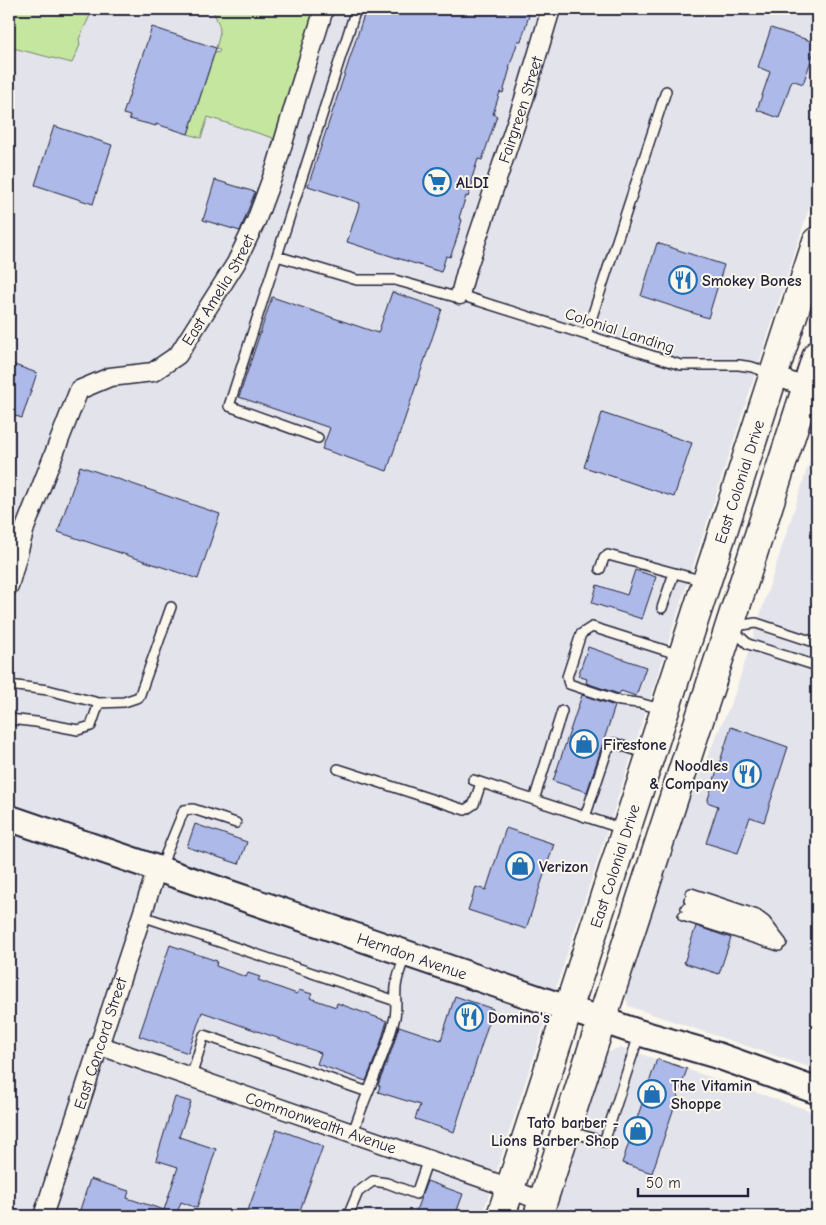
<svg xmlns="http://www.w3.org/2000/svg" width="826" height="1225" font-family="'Comic Neue',sans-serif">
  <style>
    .built { fill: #e3e4eb }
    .green { fill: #c5e69f; stroke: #74846d }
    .building { fill: #acb9e9; stroke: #22223b }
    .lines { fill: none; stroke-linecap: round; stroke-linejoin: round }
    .lane-casing { stroke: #22223b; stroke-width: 12 }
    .street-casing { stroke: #22223b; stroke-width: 21 }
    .secondary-casing { stroke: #22223b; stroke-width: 29 }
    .highway-casing { stroke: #22223b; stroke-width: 31 }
    .lane { stroke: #fbf7ec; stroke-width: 9 }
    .street { stroke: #fbf7ec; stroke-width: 18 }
    .secondary { stroke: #fbf7ec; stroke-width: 25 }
    .highway { stroke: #fbf7ec; stroke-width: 28 }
    .labels { text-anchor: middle; stroke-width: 4; stroke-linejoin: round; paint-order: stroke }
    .street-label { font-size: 16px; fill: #22223b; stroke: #fbf7ec }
    .poi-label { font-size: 16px; font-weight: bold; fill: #22223b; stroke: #fbf7ec; text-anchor: start }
  </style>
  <rect width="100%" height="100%" fill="#fbf7ec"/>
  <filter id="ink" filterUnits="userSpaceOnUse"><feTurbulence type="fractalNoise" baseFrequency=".02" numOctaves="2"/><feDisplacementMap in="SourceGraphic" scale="10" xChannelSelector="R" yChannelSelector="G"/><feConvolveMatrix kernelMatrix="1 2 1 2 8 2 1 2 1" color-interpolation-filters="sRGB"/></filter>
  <g filter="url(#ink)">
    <!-- built -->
    <path class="built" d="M9,9H817V184L482,1216H9Z
      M817,438V1070L628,1006L625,993L690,796L734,696Z
      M620,1047L817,1113V1216H552L607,1053Z"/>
    <!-- green -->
    <path class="green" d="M9,9H93L79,39L80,45L72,63L9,47Z
      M212,9H321L273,148L272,146L273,138L208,117L201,138L188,134L215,52L218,53L220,50L216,48C222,27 221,29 212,9Z"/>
    <!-- building -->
    <path class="building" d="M366,9H531L521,41H518L509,68H510L503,93L500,92L493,114L497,116L482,160L478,159L471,181L473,182L468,197L466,196L459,218L462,220L455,244L450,257L446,256L441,272L347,242L360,203L308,186Z
      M152,27L216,48L188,134L156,124V126L129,119L130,116L123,114Z
      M771,28L817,43L803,84L792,80L779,118L757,110L770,72L758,67Z
      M54,126L112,145L93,204L35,185Z
      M215,180L255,192L240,231L203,220Z
      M657,243L724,265L708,318L641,296Z
      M392,292L442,309L387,471L322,449L330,428L239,397L272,297L378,333Z
      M9,363L37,373L22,418L9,414Z
      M602,413L692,443L674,497L584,467Z
      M80,466L220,514L198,579L58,532Z
      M635,570L656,577L642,619L592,603L597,585L627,595Z
      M588,647L646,667L636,696L621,691L619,694L586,683L587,679L578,676Z
      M582,695L615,706L587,792L553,781Z
      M731,727L788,747L764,822L750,817L738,853L706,843L718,806L707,802Z
      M195,824L247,842L239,864L187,847Z
      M506,828L554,844L526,929L468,910L476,887L486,890Z
      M696,926L731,938L719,974L684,963Z
      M170,945L217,961L216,966L246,977L248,973L260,977L258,980L297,994L299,990L312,994L310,998L336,1007L337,1003L387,1021L380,1045L366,1081L317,1064L321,1053L202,1012L188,1053L139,1036Z
      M455,996L493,1009L454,1132L415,1119L420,1105L378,1092L380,1086L378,1085L392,1049L399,1026L441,1040Z
      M657,1059L687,1069L652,1173L622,1163Z
      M175,1097L191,1102L179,1137L216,1149L197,1208L181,1202L176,1216H78L90,1179L129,1191L127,1198L164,1210L178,1167L156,1160Z
      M277,1129L323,1146L298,1216H246Z
      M427,1181L463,1194L455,1216H414Z"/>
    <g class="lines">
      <defs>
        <path id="lane" d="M277,256L357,280H395L459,298
          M460,295L681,365H739L752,367L770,373
          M586,335L666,91
          M318,438L229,406L356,9
          M600,569L604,558L608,555L704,581
          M662,608L674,573
          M735,626L756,623L817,643
          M733,630L748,644L817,666
          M9,685L48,690L99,703L124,702L139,697L171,607
          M661,709L639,703L620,701L569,684L567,677L581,634L592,627L680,655
          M9,719L36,722L78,730L91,726L99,703
          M338,769L465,810L474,804L481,783
          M473,780L623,829
          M534,800L562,711
          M585,817L607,751L614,743L647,754
          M162,868L166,854L184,810L193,809L236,823
          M691,893L757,915L765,921L782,943
          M689,900L770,927
          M686,908L778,938
          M142,916L396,1001
          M683,916L779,946
          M191,1077L204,1035L368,1092
          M569,1131L604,1142L639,1035
          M353,1133C365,1094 385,1058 395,1017C397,1008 395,997 396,987C397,976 402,964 406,954
          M348,1216L358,1192L373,1181L387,1183L416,1194L428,1159"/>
        <g id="street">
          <path id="s1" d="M460,295L466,272L524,99L551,9"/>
          <path d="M774,375L806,388"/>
          <path id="s2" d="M9,586L25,528L79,390L110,377L153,372L178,355L236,263L256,221L276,167L294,106L324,9"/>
          <path id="s3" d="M98,1045L496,1183L543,1202"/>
          <path id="s4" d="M43,1216L157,869"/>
        </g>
        <g id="secondary">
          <path id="s5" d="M9,818L554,1004L640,1033L716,1055L817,1091"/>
        </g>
        <g id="highway">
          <path id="s6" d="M501,1216L817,241"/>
          <path d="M538,1216C633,930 724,642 817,355"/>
        </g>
      </defs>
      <!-- lane casing -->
      <use href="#lane" class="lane-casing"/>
      <!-- street casing -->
      <use href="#street" class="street-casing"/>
      <!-- secondary casing -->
      <use href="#secondary" class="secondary-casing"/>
      <!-- highway casing -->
      <use href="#highway" class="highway-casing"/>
      <!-- lane -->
      <use href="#lane" class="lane"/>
      <!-- street -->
      <use href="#street" class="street"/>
      <!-- secondary -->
      <use href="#secondary" class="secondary"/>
      <!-- highway -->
      <use href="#highway" class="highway"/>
    </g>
  </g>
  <!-- icons -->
  <defs>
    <symbol id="supermarket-ring" viewBox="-11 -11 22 22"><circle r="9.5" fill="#fbf7ec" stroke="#1f6fb2" stroke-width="1.5"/><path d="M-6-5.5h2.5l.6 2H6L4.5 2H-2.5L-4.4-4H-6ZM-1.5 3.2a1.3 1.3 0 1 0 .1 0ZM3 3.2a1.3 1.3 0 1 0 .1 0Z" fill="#1f6fb2"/></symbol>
    <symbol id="restaurant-ring" viewBox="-11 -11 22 22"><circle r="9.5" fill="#fbf7ec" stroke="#1f6fb2" stroke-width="1.5"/><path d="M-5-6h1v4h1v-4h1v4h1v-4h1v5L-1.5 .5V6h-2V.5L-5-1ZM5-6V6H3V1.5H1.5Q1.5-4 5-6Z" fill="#1f6fb2"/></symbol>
    <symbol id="shop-ring" viewBox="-11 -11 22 22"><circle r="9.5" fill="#fbf7ec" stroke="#1f6fb2" stroke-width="1.5"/><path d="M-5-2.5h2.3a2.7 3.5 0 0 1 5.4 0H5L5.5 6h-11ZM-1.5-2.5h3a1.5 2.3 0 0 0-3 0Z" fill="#1f6fb2"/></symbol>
  </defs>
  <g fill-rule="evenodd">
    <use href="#supermarket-ring" x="421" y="166" width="32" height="32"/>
    <use href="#restaurant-ring" x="667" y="264" width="32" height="32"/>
    <use href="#shop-ring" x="568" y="728" width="32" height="32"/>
    <use href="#restaurant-ring" x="731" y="758" width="32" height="32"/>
    <use href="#shop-ring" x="504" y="850" width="32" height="32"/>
    <use href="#restaurant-ring" x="453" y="1001" width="32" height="32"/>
    <use href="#shop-ring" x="636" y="1078" width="32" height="32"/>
    <use href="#shop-ring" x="622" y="1115" width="32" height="32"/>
  </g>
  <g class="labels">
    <!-- street labels -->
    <g class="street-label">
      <text dy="6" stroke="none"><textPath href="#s1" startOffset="195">Fairgreen Street</textPath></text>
      <text dy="6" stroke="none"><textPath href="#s2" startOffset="392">East Amelia Street</textPath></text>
      <text transform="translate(620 330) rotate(18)" y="6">Colonial Landing</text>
      <text dy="6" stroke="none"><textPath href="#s6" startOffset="772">East Colonial Drive</textPath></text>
      <text dy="6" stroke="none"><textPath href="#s6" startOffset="368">East Colonial Drive</textPath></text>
      <text dy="6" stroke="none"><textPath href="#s5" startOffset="426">Herndon Avenue</textPath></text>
      <text dy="6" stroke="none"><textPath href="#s4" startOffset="182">East Concord Street</textPath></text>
      <text dy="6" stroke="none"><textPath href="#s3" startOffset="236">Commonwealth Avenue</textPath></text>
    </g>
    <!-- poi labels -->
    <g class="poi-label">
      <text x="456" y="188">ALDI</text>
      <text x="702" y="286">Smokey Bones</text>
      <text x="603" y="750">Firestone</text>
      <text x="728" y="771" text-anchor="end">Noodles<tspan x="728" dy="18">&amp; Company</tspan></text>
      <text x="539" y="872">Verizon</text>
      <text x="488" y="1023">Domino's</text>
      <text x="671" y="1091">The Vitamin<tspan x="671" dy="18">Shoppe</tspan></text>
      <text x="619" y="1128" text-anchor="end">Tato barber -<tspan x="619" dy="18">Lions Barber Shop</tspan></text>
    </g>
  </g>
  <!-- margin -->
  <rect width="826" height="1225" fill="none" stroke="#fbf7ec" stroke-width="30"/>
  <rect x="15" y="15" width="796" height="1195" fill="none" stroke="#22223b" stroke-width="2" filter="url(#ink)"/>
  <!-- scale -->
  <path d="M638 1188v8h110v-8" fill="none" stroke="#22223b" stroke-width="2.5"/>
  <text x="646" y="1188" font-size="15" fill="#22223b" stroke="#fbf7ec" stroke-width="4" paint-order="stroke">50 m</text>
</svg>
